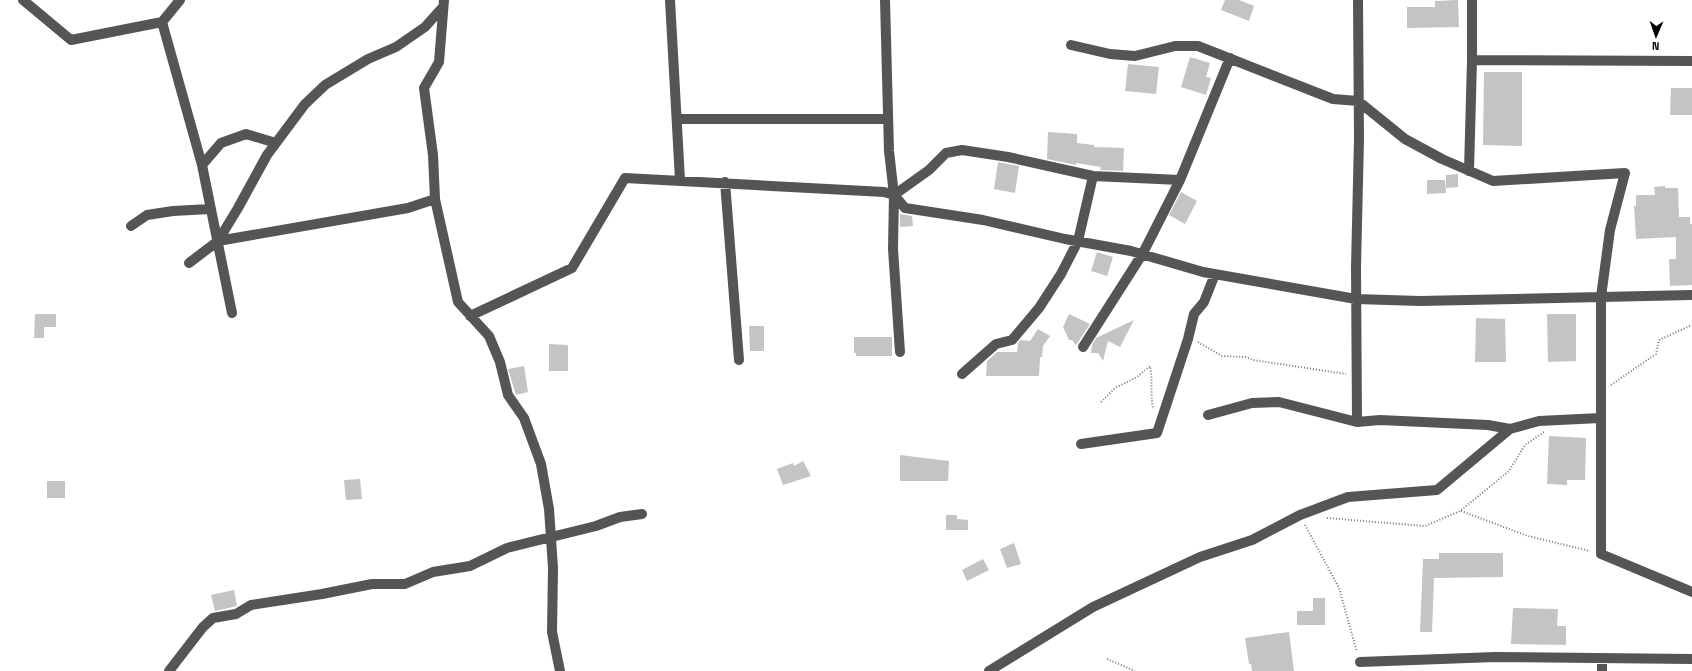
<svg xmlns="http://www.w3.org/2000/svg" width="1692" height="671" font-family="'Space Grotesk',sans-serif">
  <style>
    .building { fill: #c4c4c4 }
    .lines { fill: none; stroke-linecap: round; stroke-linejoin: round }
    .path { stroke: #777; stroke-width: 2; stroke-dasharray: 1 2; stroke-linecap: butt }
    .minor { stroke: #555; stroke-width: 10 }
  </style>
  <rect width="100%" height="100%" fill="#fff"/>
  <!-- building -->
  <path class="building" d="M1225,0H1239L1254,6L1249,21L1221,10Z
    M1458,0L1459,27L1407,28V7H1435V1Z
    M1190,57L1210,63L1206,77L1211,78L1206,95L1181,87Z
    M1128,64L1159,67L1156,94L1125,91Z
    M1484,72H1522V146L1483,145Z
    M1671,88H1692V115H1670Z
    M1048,132L1077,134V143L1094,145V147L1124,148L1123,171L1100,170L1101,167L1076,163V165L1047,159Z
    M998,162L1019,166L1015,193L994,189Z
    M1458,174V187L1446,188V175Z
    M1427,180H1445L1446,193L1427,194Z
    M1665,186V188H1678L1679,217H1690V224H1692V285L1670,286L1669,259H1676V237L1636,239L1634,206H1636V195H1655L1654,187Z
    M1181,192L1197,201L1185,224L1169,215Z
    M900,214L912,216L913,226L900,227Z
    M1097,252L1113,257L1107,276L1091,271Z
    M35,314H56V327H44V338H34Z
    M1069,314L1090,324L1076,345L1072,340H1069L1063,327Z
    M1547,314H1576V361L1548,362Z
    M1476,318L1505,319L1506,362H1475Z
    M1134,320L1120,347L1108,341L1103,361L1098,353H1091L1092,345L1096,338Z
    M749,326H764V351H750Z
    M1038,329L1050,336L1043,346L1042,357H1040L1039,376H986L987,361L997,352H1017L1018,343L1020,340L1030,341Z
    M854,337H892V356H856V353H854Z
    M549,344L568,345V371H549Z
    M524,366L528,392L516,395L508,369Z
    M1549,436L1586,438L1585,480H1567V485L1547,484Z
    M900,455L949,461L948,481H900Z
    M803,461L811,476L783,485L777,469L793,463L794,466Z
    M360,479L362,499L346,500L344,480Z
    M47,481H65V498H47Z
    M946,515H957V519L968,520V530H946Z
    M1014,543L1021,564L1007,568L1000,549Z
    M1439,553H1503V577L1434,578L1432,632H1420L1423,559H1439Z
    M983,559L989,570L967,581L962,570Z
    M234,590L237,606L215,611L211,595Z
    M1313,598H1325V625H1297V611H1313Z
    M1513,608L1558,609L1557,626H1566V645L1511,644Z
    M1289,632L1294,671H1252L1251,664H1249L1245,638Z"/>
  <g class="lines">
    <!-- path -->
    <path class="path" d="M1198,342L1222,356L1246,357L1253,360L1346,374
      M1611,385L1656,354L1659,340L1692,325
      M1101,402L1115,388L1137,377L1150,366C1153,380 1150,394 1153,408
      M1461,511L1528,536L1590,551
      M1327,518L1425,526L1460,511L1509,471L1525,445L1544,432
      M1305,525L1339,588L1357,652
      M1107,659L1135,671"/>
    <!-- minor -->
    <path class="minor" d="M23,0L71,40L162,22L180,0
      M444,0L439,62L424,88L433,155L435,199L458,302L489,336L500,362L508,395L524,418L541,464L549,509L553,568L552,632L560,671
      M670,0L680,180
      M885,0L889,151L894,195L893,249L900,352
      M1472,0V60
      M162,22L202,165L232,313
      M677,119H888
      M202,165L221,143L246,134L276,143
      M1469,171L1472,60L1692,61
      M725,182L739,360
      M894,195L929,170L946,153L962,150L1008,157L1093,176L1180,180
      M131,226L147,215L173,211L210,209
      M218,241L408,208L435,199
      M189,263L218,241L238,208L267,155L305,104L325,85L368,59L396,47L425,27L442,8
      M1692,295L1601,297V554L1692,592
      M470,316L572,268L625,178L884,192L894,195L905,208L983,220L1065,239L1131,251L1203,272L1356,299L1420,301L1601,297L1610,230L1625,173L1493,181L1442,159L1405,139L1358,101L1333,99L1198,46H1175L1135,56L1110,54L1071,45
      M1083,347L1143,253L1180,180L1230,58
      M962,374L996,344L1012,340L1039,308L1061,274L1078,241L1093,176
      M1208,415L1252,403L1279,402L1357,422L1380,420L1488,425L1510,429
      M1357,422L1356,267L1359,139L1358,0
      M1081,444L1157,433L1188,339L1194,314L1204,302L1215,274
      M1360,662L1495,657L1692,659
      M169,671L203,627L213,618L236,614L251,605L322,594L372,584H405L433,572L470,566L507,548L596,526L620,517L642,514
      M989,671L1093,607L1200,557L1252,540L1300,515L1348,497L1437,490L1510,429L1539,421L1600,418
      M1602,671V659"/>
  </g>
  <!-- north arrow -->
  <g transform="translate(1656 36) rotate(182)" stroke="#ffffff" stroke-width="3" paint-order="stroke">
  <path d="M0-3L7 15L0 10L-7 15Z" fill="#000000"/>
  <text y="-6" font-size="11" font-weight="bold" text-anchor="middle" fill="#000000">N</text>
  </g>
</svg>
